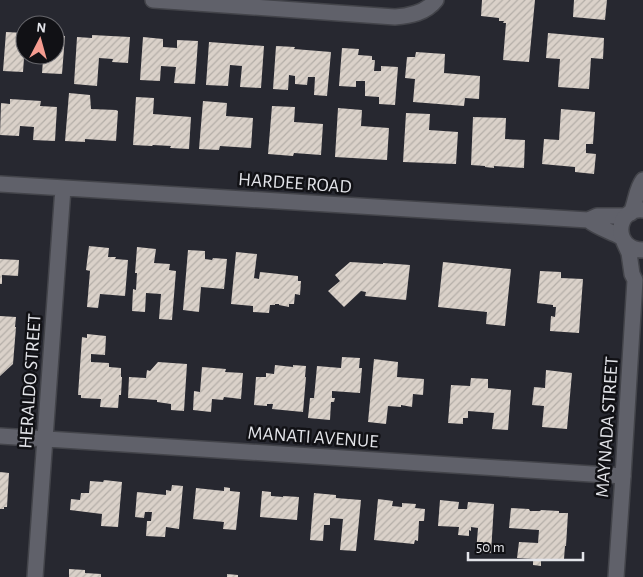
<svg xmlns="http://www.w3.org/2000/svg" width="643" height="577" font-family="'Alegreya Sans',sans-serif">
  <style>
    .building { fill: url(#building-hatch) }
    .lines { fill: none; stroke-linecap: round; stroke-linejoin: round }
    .street-casing { stroke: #43444a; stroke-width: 18 }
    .secondary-casing { stroke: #43444a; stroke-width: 18 }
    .street { stroke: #60616a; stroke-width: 15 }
    .secondary { stroke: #60616a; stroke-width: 15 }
    .labels { text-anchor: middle; stroke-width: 5; stroke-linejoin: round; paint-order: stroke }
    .street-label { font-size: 19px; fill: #e3e4e9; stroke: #111115 }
  </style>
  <defs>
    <pattern id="building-hatch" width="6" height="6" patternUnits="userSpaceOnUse" patternTransform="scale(1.25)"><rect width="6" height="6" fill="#dad1c9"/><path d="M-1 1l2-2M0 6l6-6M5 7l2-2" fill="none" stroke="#b4aea8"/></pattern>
  </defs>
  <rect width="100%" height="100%" fill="#272830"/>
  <!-- building -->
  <path class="building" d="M482,0H535L529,62L503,60L506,23H503L504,21H499V18L481,16Z
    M574,0H607L605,20L573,17Z
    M6,32L25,33V55H55V35L65,36L62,74L42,73L43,60L24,58L23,72L3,71Z
    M548,33L604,38L603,59L591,58L589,89L558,87L560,59L546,58Z
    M92,35L130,37L128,63L112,62L113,59L99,58L97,86L74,84L77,37L92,38Z
    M143,37L163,39V47L177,48V40L198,41L195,84L174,83L176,67L161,66L160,81L140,80Z
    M209,42L264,46L261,88L240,87L242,66L230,65L228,86L206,85Z
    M276,46L295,47L294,49L331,52L327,96L314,95L315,77H308L307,85L295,84V76L289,75L288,90L273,89Z
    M342,48L359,49L358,55L372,56V60H375L374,71H381V66L398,67L395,105L379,104V97L365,96V81H356V87L339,86Z
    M416,52L445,54L444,73L480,76L479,99L465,98L464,106L413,102L415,79L405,78L407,57H415Z
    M69,93L90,95L91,109L116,110L118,111L116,141L85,139V142L65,141Z
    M136,97L154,98L153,114L191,117L189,149L170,148L171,146L153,145L152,146L133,145Z
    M10,99L41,101L40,106L57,107L55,141L33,140L34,127L20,126L19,136L0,135L1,103L10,104Z
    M203,101L227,103L226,116L253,118L251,148L220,146L219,150L199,149Z
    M272,106L295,107L294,122L323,124L321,155L294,153L293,156L268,154Z
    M338,108L362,110L361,126L389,128L387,160L335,157Z
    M561,109L595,112L593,144H586V153L596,154L594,174L575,172V167L542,164L544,139L559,140Z
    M406,113L430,114L429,130L458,132L456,164L403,162Z
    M473,117L506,118L505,139L525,140L524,168L494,166V168L485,167V166L471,165Z
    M89,246L109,248L108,257H116L115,259L128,260L125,296L100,294L98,308L87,307L90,271L86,270Z
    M137,247L156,249L154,263L170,264L169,270L176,271L172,320L159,319L161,294L146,293L145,312L132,311L133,289L136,290L137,273H135Z
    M188,250L205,251V259L212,260L213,258L227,259L224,289L201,287L199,312L183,310Z
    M236,252L257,254L254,278L259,279L260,272L298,276V281H301L300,295L295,294L294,304H289V307L279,305V304H275V305H270L269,313L253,312V306L231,304Z
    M0,259L19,260L18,276L2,275V284H0Z
    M350,262L383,264V263L410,265L406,300L365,296L366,292L361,291L344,307L328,291L340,281L335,275Z
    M443,262L511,269L505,326L486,324L487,312L438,307Z
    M540,271L561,272V278L583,279L579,333L550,331L551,316L555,317L556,307H553V305L537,303Z
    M0,316L16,317L15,327H16L13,364L0,376Z
    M87,334L106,336L105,355L91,354V362L109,363V367L121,368V377H122L121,395H119L118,408L100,407L101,399L81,398V395H78L82,337L87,338Z
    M342,357L360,358L359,368H362L360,393L332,391V398H335L334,402H331L330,420L308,418L310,398H314L317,366L341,368Z
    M374,359L398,362L397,377L424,379L423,395L413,394L412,407L401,405V407L388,406L386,424L368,422Z
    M158,362L187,364L184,411L171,410V404L157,402V400L128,398L129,377L146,378L147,370L150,371Z
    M275,365L293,367V365L306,366L305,377H306L303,412L272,409L273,404H267V406L254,405L256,377H266V373L274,374Z
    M202,367L226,369L225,372L243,373L241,399L224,397L223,400L212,399L211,412L193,410L194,391L200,392Z
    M546,370L572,373L567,429L542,427L544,406L532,405L534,387L545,388Z
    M471,378L488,379V388L511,390L508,430L492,429L494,413L468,411V418H463V424L448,423L451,385L470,386Z
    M0,472L9,473L7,507H4V509H0Z
    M104,480L122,482L118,527L101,526L102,514L70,510L71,499L80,500L81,493H89L90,481L103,482Z
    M172,485L183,486L179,529L166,527L165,537L146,536L147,521H151L152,512H145L144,518L135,517L137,492L166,495V490L171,491Z
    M224,487L230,488V491L240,492L236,530L223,529L224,522L193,519L196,488L224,491Z
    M262,491L271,492V496L283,497V496L299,497L297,520L260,517Z
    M314,493L336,495V498L361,500L356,551L340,550L343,519L330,518V525H324L323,541L310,540Z
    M378,499L393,501L392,506L402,507V503L416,504L415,508L425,509L424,521H419L418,541L415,540L414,544L374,540Z
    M440,500L459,502L458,509H467L468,502L494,504L491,553L476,552L478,528L471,527V531L469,530V536L458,535L459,527L438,526Z
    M511,508L529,509L530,511H540L541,510L559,511V513H568L566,546H565L564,559H558V561L541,559V566L533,565V559L517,558L519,542L538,543L539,530L509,528Z
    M69,569L85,570V573L101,574V577H69Z
    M227,574L238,575V577H227Z"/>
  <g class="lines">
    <defs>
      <path id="street" d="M153,0L395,17C410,16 426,13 436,0
        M0,184L588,220L597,216H626
        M588,220C598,228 610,231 621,237
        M0,436L623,476
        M35,577L63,188"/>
      <path id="secondary" d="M643,210C615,207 612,250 643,250
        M631,213C636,202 636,189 643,180
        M616,577L623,476L635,280L632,274L629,253L624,242"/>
    </defs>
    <!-- street casing -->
    <use href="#street" class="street-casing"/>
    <!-- secondary casing -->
    <use href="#secondary" class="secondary-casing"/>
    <!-- street -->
    <use href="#street" class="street"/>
    <!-- secondary -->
    <use href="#secondary" class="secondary"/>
  </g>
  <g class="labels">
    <!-- street labels -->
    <g class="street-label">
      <text transform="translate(295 182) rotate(4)" y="7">HARDEE ROAD</text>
      <text transform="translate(29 381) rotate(-86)" y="7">HERALDO STREET</text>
      <text transform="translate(606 427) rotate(-86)" y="7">MAYNADA STREET</text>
      <text transform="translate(313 436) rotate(4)" y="7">MANATI AVENUE</text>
    </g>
  </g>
  <!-- north arrow -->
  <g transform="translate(40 40) rotate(6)"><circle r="24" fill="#111115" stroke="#65656a"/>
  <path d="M0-4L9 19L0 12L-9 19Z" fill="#f59c90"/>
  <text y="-8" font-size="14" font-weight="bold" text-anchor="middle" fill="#e3e4e9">N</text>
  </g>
  <!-- scale -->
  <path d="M468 552v8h115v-8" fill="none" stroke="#e3e4e9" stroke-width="2.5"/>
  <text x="476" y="552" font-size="15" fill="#e3e4e9" stroke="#111115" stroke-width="4" paint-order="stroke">50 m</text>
</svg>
